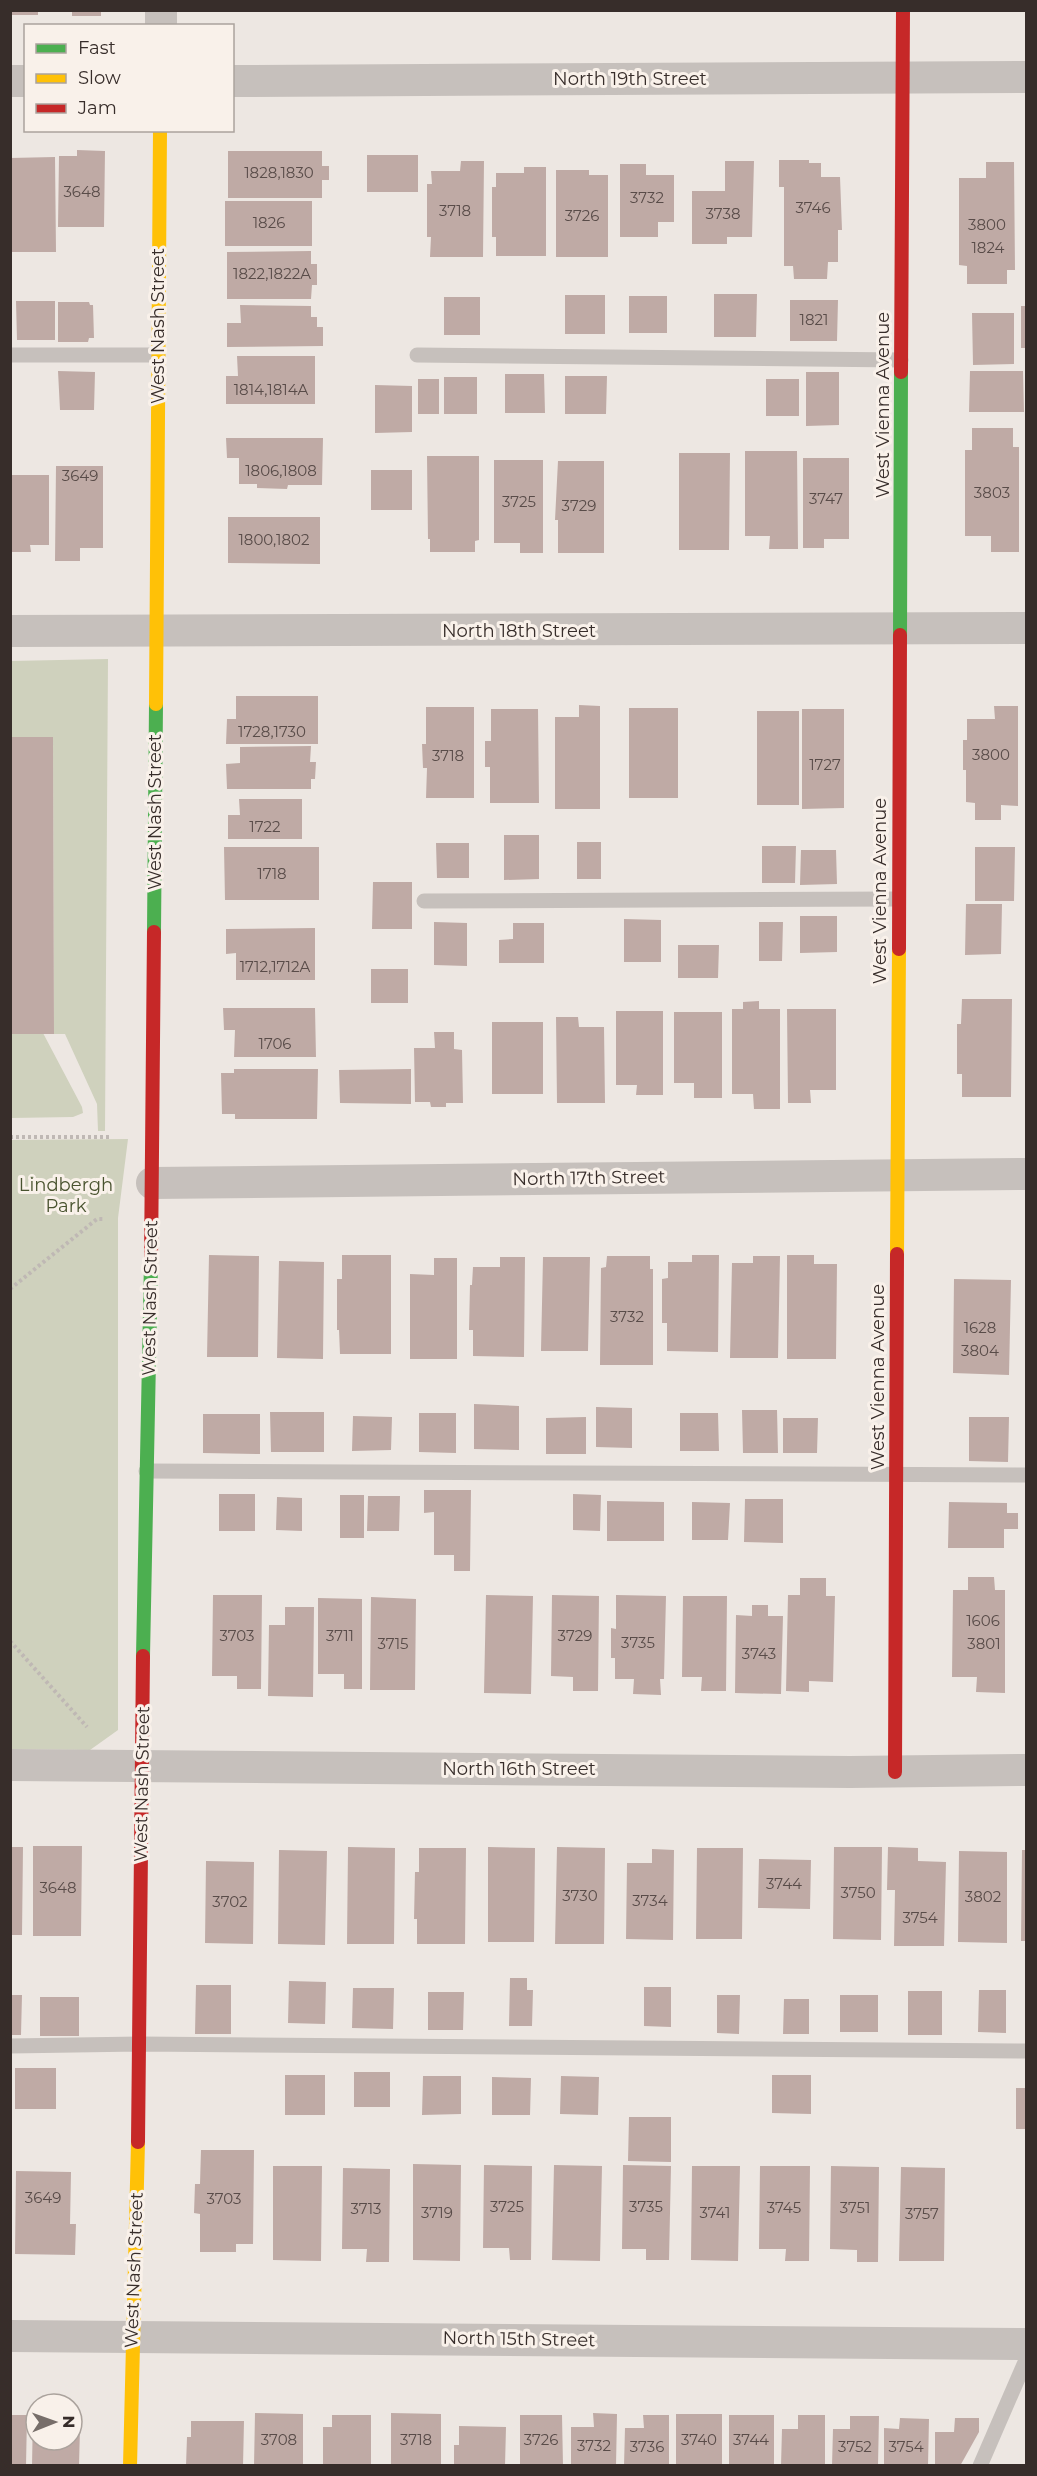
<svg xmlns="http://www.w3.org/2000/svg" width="1037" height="2476" font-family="Montserrat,sans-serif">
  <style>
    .green { fill: #cfd1bd }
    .building { fill: #bfaaa5 }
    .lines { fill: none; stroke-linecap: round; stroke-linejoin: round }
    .path { stroke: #bfb8b4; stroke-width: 4; stroke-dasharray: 3 3; stroke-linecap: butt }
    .lane { stroke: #c6c0bc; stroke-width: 15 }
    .street { stroke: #c6c0bc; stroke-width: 32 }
    .fast { stroke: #4caf50; stroke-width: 14 }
    .slow { stroke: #ffc107; stroke-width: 14 }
    .jam { stroke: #c62828; stroke-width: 14 }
    .labels { text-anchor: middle; stroke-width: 6; stroke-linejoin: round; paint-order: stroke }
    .number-label { font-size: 15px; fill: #594c49 }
    .street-label { font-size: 18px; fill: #372d2a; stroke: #f9f1ea }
    .park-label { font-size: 18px; fill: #49532f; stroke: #f9f1ea }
  </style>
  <rect width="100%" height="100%" fill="#ede7e2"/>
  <!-- green -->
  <path class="green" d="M108,659L105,1131H98L97,1104L65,1034H54L53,737H11L10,661Z
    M43,1033L82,1107L83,1113L73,1117L11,1118L10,1034Z
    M128,1139L118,1218V1730L90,1750L11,1749V1140Z"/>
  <!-- building -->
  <path class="building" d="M10,10H38V15H10Z
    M72,10H101V16H72Z
    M77,150L105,151L104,227H58L59,156H77Z
    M228,151H322V166H329V180H322V198H228Z
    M367,155H418V192H367Z
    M55,157L56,252H11L10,158Z
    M779,160H809V163H821V177H840L842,230H838V262H828L827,279H794L793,266H784V187H779Z
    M461,161H484L483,257H430L431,237H427V184H432L431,171H460Z
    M725,161H754L752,237H727V244H692V191H725Z
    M986,162H1014L1015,270H1007V284H967V266L959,265V178H986Z
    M620,164H646V175H674V222H658V237H620Z
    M524,167H546V256H496V237H492V187H496V173H524Z
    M556,170H589V175H608V257H556Z
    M225,201H312V246H225Z
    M311,251V264H317V285H312L311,299H227V252Z
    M714,294H757L756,337H714Z
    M565,295H605V334H565Z
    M629,296H667V333H629Z
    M444,297H480V335H444Z
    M790,300H838L837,341H790Z
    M16,301H55V340H17Z
    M58,302H89L90,305H93L94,338H89L88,342H58Z
    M240,305L311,306V317H317V327H323V346L227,347V323H241Z
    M1021,306H1026V348H1021Z
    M972,313H1014V364L973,365Z
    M237,356H315V404H226V376H238Z
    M58,371L95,372L94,410H60Z
    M970,371H1023L1024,412H969Z
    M806,372H839V425L806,426Z
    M505,374H544L545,413H505Z
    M565,376H607L606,414H565Z
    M444,377H477V414H444Z
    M418,379H439V414H418Z
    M766,379H799V416H766Z
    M375,385L412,386V432L375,433Z
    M972,428H1013V447H1019V552H991V536H965V450H972Z
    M226,438H323L322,485H288L287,489L257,488V484H239V458H227Z
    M745,451H797L798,549H769L770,536H745Z
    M679,453H730L729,550H679Z
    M427,456H479V540L475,541V552H430V539H428Z
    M803,458H849V539H824V548H803Z
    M494,460H543V553H520V543H494Z
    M558,461H604V553H558V520H555Z
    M56,466H103V548H80V561H55Z
    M371,470H412V510H371Z
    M10,475H49V545H30L31,552H10Z
    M228,517H320V564L228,563Z
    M236,696H318V744H226L227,719H236Z
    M579,705L600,706V809H555V717H579Z
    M994,706H1018V806L1001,805V820H975V803L966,802V770H963V740H967V719H995Z
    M426,707H474V798H426L427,768H423L422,744H426Z
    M629,708H678V798H629Z
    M491,709H538L539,803H490V767H485V741H491Z
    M802,709H844V808L802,809Z
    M757,711H799V805H757Z
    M10,737H53L54,1034H10Z
    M311,746L310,762H316L315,779H311V789H227L226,764L240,763V747Z
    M239,799H302V839H228V815H240Z
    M504,835H539V879L504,880Z
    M577,842H601V879H577Z
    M436,843H469V878H437Z
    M762,846H796L795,883H762Z
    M224,847H319V900H225Z
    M975,847H1015L1014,901H975Z
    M801,850H836L837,884L800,885Z
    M373,882H412V929H372Z
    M966,904H1002L1001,954L965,955Z
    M800,916H837V952L800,953Z
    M624,919L661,920V962H624Z
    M434,922L467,923V966L434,965Z
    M759,922H783L782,961H759Z
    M513,923H544V963H499V940L513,939Z
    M315,928V980H236V953L226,954V929Z
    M678,945H719L718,978H678Z
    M371,969H408V1003H371Z
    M962,999H1012L1011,1097H962V1074H957V1024H961Z
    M759,1001V1009H780V1109H754L753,1094H732V1009H743V1002Z
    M223,1008H315L316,1057H234L235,1030H224Z
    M787,1009H836V1090H810L811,1103H788Z
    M616,1011H663V1095H636L637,1085H616Z
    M674,1012H722V1098H694V1083H674Z
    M556,1017H578L579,1027H604L605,1103H557Z
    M492,1022H543V1094H492Z
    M434,1032H454V1049L462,1050L463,1103H446V1107H431L430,1102H415L414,1048H435Z
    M234,1069H318L317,1119H235V1114H222L221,1073H234Z
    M411,1069V1104L340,1103L339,1070Z
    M209,1255L259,1256L258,1357H207Z
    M342,1255H391V1354H340L339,1330H337V1279H342Z
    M692,1255H719L718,1352L667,1351V1323H662V1279L668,1278V1262H692Z
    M787,1255H814V1264H837L836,1359H787Z
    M607,1256H650V1269H653V1365H600L601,1268L606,1267Z
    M753,1256H780L778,1358H730L732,1263H753Z
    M500,1257H525L524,1357L473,1356V1330H469L470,1285H472L473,1267H500Z
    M543,1257H590L588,1351H541Z
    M434,1258H457V1359H410V1274L434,1275Z
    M279,1261L324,1262L323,1359L277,1358Z
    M954,1279L1011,1280L1009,1375L953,1373Z
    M474,1404L519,1406V1450L474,1449Z
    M596,1407L632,1408V1448L596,1447Z
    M742,1410H777L778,1453H743Z
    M270,1412H324V1452H271Z
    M419,1413H456V1453L419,1452Z
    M680,1413H718L719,1451H680Z
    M203,1414H260V1454L203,1453Z
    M353,1416L392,1417L391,1450L352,1451Z
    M586,1417V1454H546V1418Z
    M969,1417H1009L1008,1462L969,1461Z
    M783,1418H818L817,1453H783Z
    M424,1490H471L470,1571H454V1555H434V1512L424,1513Z
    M219,1494H255V1531H219Z
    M573,1494L601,1495L600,1531L573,1530Z
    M340,1495H364V1538H340Z
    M368,1496H400L399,1531H367Z
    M277,1497L302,1498V1531L276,1530Z
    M745,1499H783V1543L744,1542Z
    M607,1501L664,1502V1541H607Z
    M692,1502L730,1503L728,1540H692Z
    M949,1502L1007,1503V1513H1018V1529H1004V1548H948Z
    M968,1577H994L995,1590H1005V1693L976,1692L977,1677H952L953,1590H968Z
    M800,1578H826V1596H835L833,1682L809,1681V1692L786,1691L788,1595H800Z
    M213,1595H262L261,1689H237V1676H212Z
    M486,1595L533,1596L531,1694L484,1693Z
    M552,1595L599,1596L598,1691H573V1677L551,1676Z
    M616,1595L666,1596L664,1679H660L661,1695L633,1694L634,1679H615V1658H611V1628L616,1629Z
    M683,1596H727L726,1691H701L702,1677H682Z
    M371,1597L416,1599L415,1690H370Z
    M318,1598L362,1599V1689H344V1674H318Z
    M752,1605H768V1616H783L781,1694L735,1693L736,1615L752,1616Z
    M285,1607H314L313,1697L268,1696L269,1625H285Z
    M33,1846H82L81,1936H33Z
    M10,1847H23L22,1935H10Z
    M348,1847L395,1848L394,1944H347Z
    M488,1847L535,1848L534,1942H488Z
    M557,1847L605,1848L604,1944H555Z
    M834,1847H882L881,1940L833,1939Z
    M888,1847L918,1848V1861L946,1862L944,1946H894L895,1890H887Z
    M419,1848H466L465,1944H417V1919H414L415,1872H419Z
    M697,1848H743L742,1939H696Z
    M652,1849L674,1850L673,1940L626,1939L627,1863H652Z
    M279,1850L327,1851L325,1945L278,1944Z
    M1022,1850H1026V1941H1021Z
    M959,1851L1007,1852V1943L958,1942Z
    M759,1859L811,1860L810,1909L758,1908Z
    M206,1861L254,1862L253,1944L205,1943Z
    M510,1978H527V1990H533L532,2026H509Z
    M289,1981L326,1982L325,2024L288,2023Z
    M196,1985H231V2034H195Z
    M644,1987H671V2027L644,2026Z
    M353,1988H394L393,2029L352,2028Z
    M979,1990H1006V2033L978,2032Z
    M908,1991H942V2035H908Z
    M428,1992H464L463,2030H428Z
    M10,1995H22L21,2035H10Z
    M717,1995H740L739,2034L717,2033Z
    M840,1995H878V2032H840Z
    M40,1997H79V2036H40Z
    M784,1999H809V2034H783Z
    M15,2068H56V2109H15Z
    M354,2072H390V2107H354Z
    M285,2075H325V2115H285Z
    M772,2075H811V2114L772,2113Z
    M423,2076H461V2114L422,2115Z
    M561,2076L599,2077L598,2115L560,2114Z
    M492,2077L531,2078L530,2115H492Z
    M1016,2088H1026V2129H1016Z
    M629,2117H671V2162L628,2161Z
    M201,2150H254L253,2244H236V2252H200V2214L194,2213L195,2184H200Z
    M413,2164L461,2165L460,2261L413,2260Z
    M484,2165L532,2166L531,2260H510L509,2248H483Z
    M554,2165L602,2166L600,2261L552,2260Z
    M623,2165L671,2166L669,2260H646V2249H622Z
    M273,2166H322L321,2261L273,2260Z
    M692,2166H740L738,2261L691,2260Z
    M760,2166H810L809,2261H785L786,2249H759Z
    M831,2166L879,2167L878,2262H857V2250L830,2249Z
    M901,2167L945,2168L944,2261H899Z
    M343,2168L390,2169L389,2262H366L367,2249H342Z
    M16,2171L71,2172L70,2224H76L75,2255L15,2254Z
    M33,2413L36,2414V2440H72V2428H80L79,2466H32Z
    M255,2413L303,2414V2466H254Z
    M391,2413L441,2414V2466H391Z
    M593,2413L617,2414L616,2466H571V2427H594Z
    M676,2414H722V2466H676Z
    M10,2415H27L26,2466H10Z
    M332,2415H371V2466H323V2427H332Z
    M520,2415H562L563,2466H520Z
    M643,2415H669V2466H624L625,2428H644Z
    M729,2415H774V2466H729Z
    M798,2415H825V2466H781L782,2429H798Z
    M850,2416H879L878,2466H832L833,2429H850Z
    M900,2418L929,2419L928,2466H884V2428L899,2429Z
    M955,2418H979V2432L960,2466H935V2432H954Z
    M191,2421H244L243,2466H186L187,2437H191Z
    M459,2426L506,2427L505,2466H454V2445H459Z"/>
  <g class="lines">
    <!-- path -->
    <path class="path" d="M10,1137H111
      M10,1289L97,1219H105
      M10,1641L87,1727"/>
    <!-- lane -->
    <path class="lane" d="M10,355H158
      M417,355L901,360
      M424,901L898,899
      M146,1471L1026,1475
      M10,2046L140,2044L1026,2051
      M980,2466L1026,2360"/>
    <!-- street -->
    <path class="street" d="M161,26V10
      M10,81H26
      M232,81L1026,77
      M10,631L1026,628
      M152,1183L1026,1174
      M10,1765L850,1772L1026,1770
      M10,2336L1026,2344"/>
    <!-- fast -->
    <path class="fast" d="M900,635L901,372
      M154,932L156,704
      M143,1656L151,1261"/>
    <!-- slow -->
    <path class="slow" d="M156,704L160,130
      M897,1254L899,949
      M130,2466L138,2142"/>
    <!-- jam -->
    <path class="jam" d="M901,372L903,10
      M899,949L900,635
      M151,1261L154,932
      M895,1772L897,1254
      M138,2142L143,1656"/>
  </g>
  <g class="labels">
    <!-- number labels -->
    <g class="number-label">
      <text x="279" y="178">1828,1830</text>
      <text x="82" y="197">3648</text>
      <text x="647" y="203">3732</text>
      <text x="813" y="213">3746</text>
      <text x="455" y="216">3718</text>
      <text x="723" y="219">3738</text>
      <text x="582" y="221">3726</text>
      <text x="269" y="228">1826</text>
      <text x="987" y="230">3800</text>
      <text x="988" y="253">1824</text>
      <text x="272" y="279">1822,1822A</text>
      <text x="814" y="325">1821</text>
      <text x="271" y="395">1814,1814A</text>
      <text x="281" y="476">1806,1808</text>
      <text x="80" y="481">3649</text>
      <text x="992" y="498">3803</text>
      <text x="826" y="504">3747</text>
      <text x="519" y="507">3725</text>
      <text x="579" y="511">3729</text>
      <text x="274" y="545">1800,1802</text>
      <text x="272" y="737">1728,1730</text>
      <text x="991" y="760">3800</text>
      <text x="448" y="761">3718</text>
      <text x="825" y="770">1727</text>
      <text x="265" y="832">1722</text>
      <text x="272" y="879">1718</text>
      <text x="275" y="972">1712,1712A</text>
      <text x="275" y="1049">1706</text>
      <text x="627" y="1322">3732</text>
      <text x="980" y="1333">1628</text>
      <text x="980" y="1356">3804</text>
      <text x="983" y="1626">1606</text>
      <text x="237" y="1641">3703</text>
      <text x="340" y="1641">3711</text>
      <text x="575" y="1641">3729</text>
      <text x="638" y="1648">3735</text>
      <text x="393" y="1649">3715</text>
      <text x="984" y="1649">3801</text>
      <text x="759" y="1659">3743</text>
      <text x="784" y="1889">3744</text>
      <text x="58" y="1893">3648</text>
      <text x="858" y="1898">3750</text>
      <text x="580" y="1901">3730</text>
      <text x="983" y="1902">3802</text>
      <text x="650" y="1906">3734</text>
      <text x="230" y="1907">3702</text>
      <text x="920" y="1923">3754</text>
      <text x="43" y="2203">3649</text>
      <text x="224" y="2204">3703</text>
      <text x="507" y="2212">3725</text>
      <text x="646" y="2212">3735</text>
      <text x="784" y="2213">3745</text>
      <text x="855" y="2213">3751</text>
      <text x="366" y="2214">3713</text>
      <text x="437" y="2218">3719</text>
      <text x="715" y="2218">3741</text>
      <text x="922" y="2219">3757</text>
      <text x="279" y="2445">3708</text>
      <text x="416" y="2445">3718</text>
      <text x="541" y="2445">3726</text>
      <text x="699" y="2445">3740</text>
      <text x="751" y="2445">3744</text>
      <text x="594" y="2451">3732</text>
      <text x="647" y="2452">3736</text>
      <text x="855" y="2452">3752</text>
      <text x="906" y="2452">3754</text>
    </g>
    <!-- street labels -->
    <g class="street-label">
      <text x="630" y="85">North 19th Street</text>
      <text transform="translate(158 326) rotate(-90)" y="6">West Nash Street</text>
      <text transform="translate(883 405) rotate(-90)" y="6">West Vienna Avenue</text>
      <text x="519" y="637">North 18th Street</text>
      <text transform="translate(155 812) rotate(-90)" y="6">West Nash Street</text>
      <text transform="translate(880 891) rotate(-90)" y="6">West Vienna Avenue</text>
      <text transform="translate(589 1178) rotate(-1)" y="6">North 17th Street</text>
      <text transform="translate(150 1298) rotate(-89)" y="6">West Nash Street</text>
      <text transform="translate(878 1377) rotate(-90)" y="6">West Vienna Avenue</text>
      <text x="519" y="1775">North 16th Street</text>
      <text transform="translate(142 1784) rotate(-89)" y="6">West Nash Street</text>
      <text transform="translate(134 2270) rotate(-88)" y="6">West Nash Street</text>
      <text transform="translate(519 2339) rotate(1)" y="6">North 15th Street</text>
    </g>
    <!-- park labels -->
    <g class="park-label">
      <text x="66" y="1191">Lindbergh<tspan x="66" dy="21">Park</tspan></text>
    </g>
  </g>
  <!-- border -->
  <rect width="1037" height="2476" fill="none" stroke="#372d2a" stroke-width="24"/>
  <!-- legend -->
  <rect x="24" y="24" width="210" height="108" fill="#f9f1ea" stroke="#aba39d" stroke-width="1.5"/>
  <rect x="36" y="44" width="30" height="9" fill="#4caf50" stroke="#aba39d" stroke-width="1.5"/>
  <text x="78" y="54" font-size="18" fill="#372d2a">Fast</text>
  <rect x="36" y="74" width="30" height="9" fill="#ffc107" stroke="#aba39d" stroke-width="1.5"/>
  <text x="78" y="84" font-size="18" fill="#372d2a">Slow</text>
  <rect x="36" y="104" width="30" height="9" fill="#c62828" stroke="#aba39d" stroke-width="1.5"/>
  <text x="78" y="114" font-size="18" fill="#372d2a">Jam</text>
  <!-- north arrow -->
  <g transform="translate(54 2422) rotate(89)"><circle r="28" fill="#f9f1ea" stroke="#aba39d" stroke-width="1.5"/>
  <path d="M0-4.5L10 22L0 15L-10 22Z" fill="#776e6a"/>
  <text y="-9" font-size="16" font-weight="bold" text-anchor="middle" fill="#372d2a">N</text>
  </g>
</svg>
